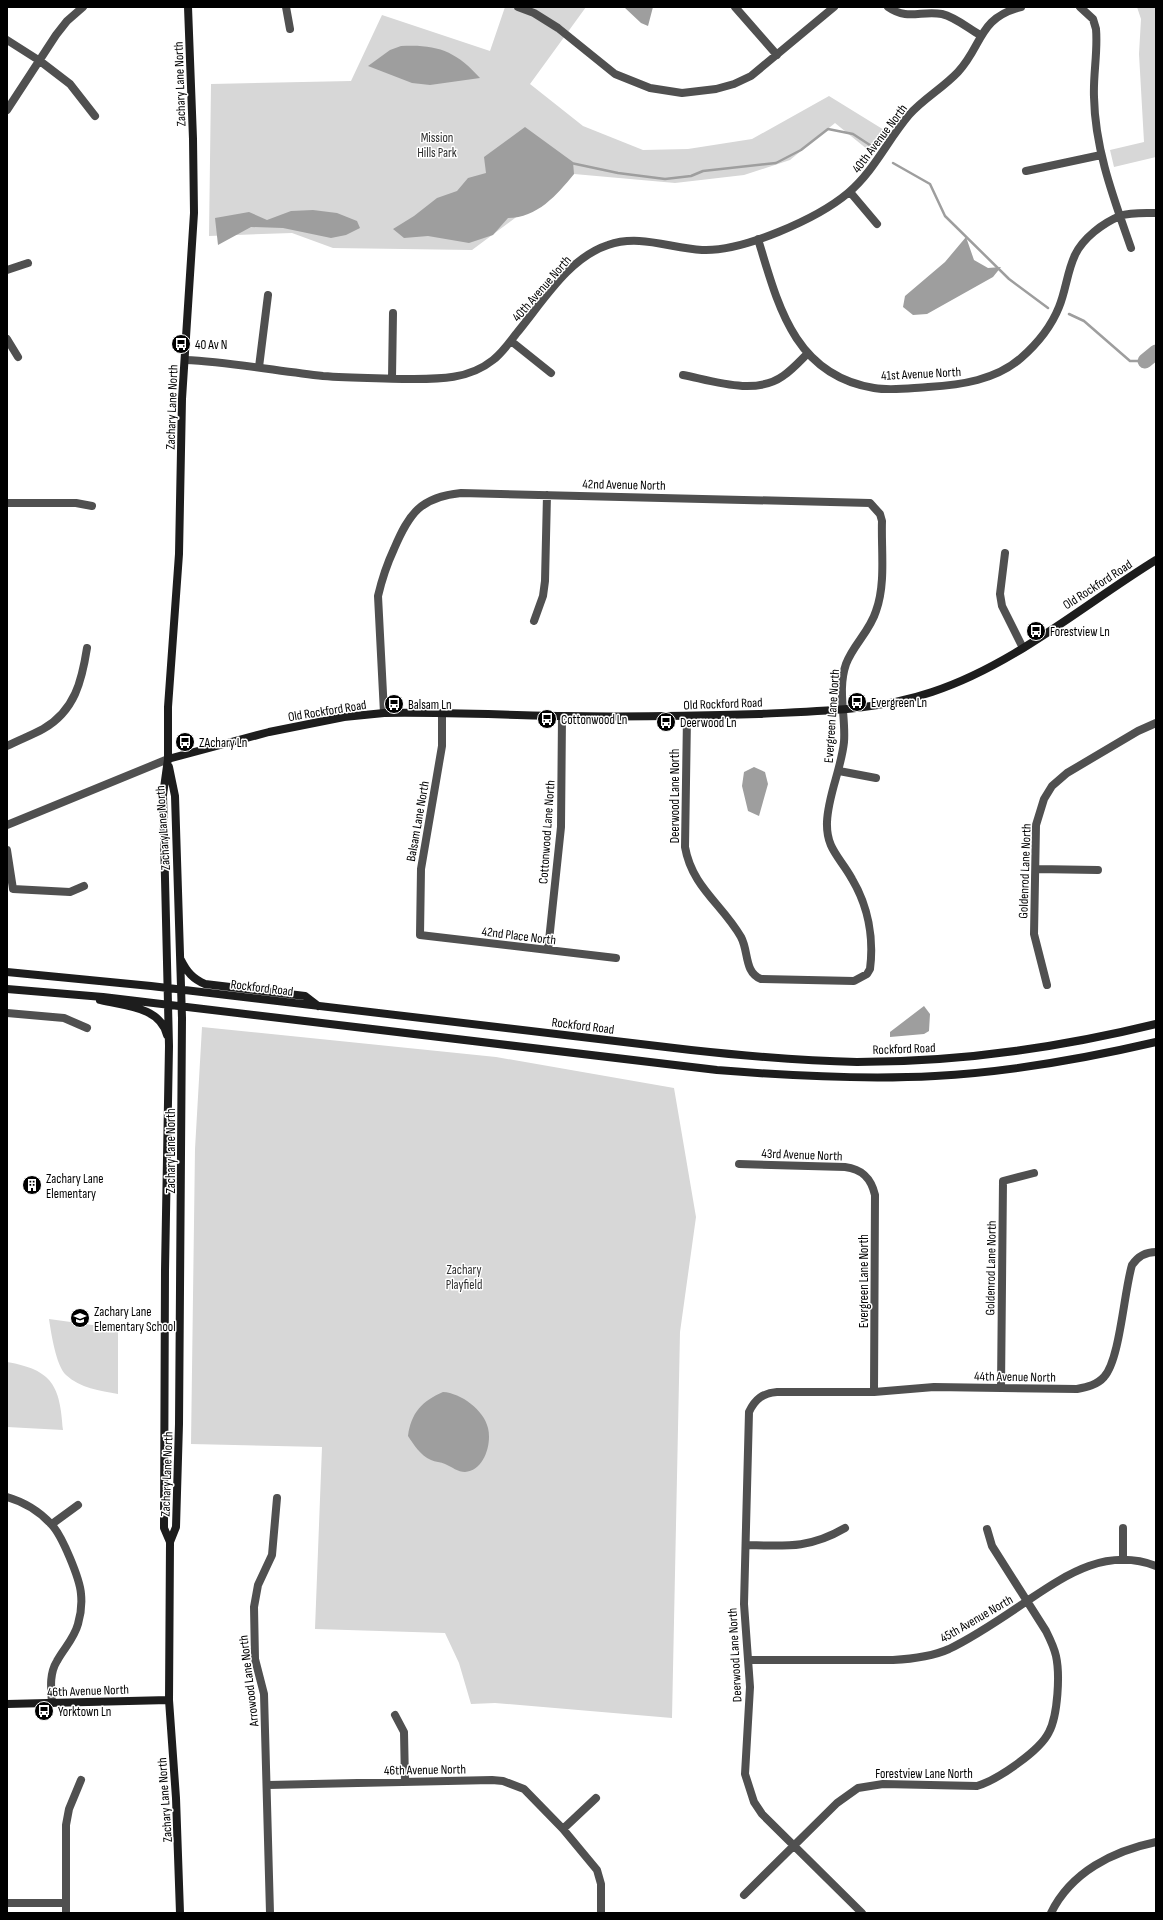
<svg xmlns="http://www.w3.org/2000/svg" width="1163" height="1920" font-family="'Sofia Sans Condensed',sans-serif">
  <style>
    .green { fill: #d7d7d7 }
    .water { fill: #9e9e9e }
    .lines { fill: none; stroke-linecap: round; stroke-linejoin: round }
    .stream { stroke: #9e9e9e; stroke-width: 2.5 }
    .river { stroke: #9e9e9e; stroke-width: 15 }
    .street { stroke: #505050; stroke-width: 8 }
    .secondary { stroke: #1d1d1d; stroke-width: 8 }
    .labels { text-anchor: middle; stroke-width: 3; stroke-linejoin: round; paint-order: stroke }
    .street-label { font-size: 13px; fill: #000; stroke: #fff }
    .park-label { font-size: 13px; fill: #2e2e2e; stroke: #fff }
    .poi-label { font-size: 13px; fill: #000; stroke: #fff; text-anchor: start }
  </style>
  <rect width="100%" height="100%" fill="#fff"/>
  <!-- green -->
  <path class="green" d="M505,7H586L530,84L583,126L643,150L688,149L752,139L829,96L889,133L873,154L835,123L790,160L744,175L675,183L574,174L472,250L333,248L292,233L209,236L211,84L351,81L382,15L490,51Z
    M1137,7H1156V157L1114,167L1110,150L1144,142L1139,54L1141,19Z
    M202,1027L496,1057L674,1088L696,1217L680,1332L672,1718L495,1703L471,1704L459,1663L445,1633L315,1629L322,1447L191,1444L195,1149Z
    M49,1319L114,1328L118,1332V1394C100,1391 80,1388 66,1375C56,1366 51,1332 49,1319Z
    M7,1362C53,1370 60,1386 63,1430L7,1427Z"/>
  <!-- water -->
  <path class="water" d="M624,7H653L648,26L641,23Z
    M401,46C437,44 456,51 480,78L430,85L412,83L368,66L390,50Z
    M525,127L573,162L574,174C557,195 537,218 508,218L493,235L469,243L428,236L404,238L393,229L414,216L437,198L457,191L468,178L486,173L484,157Z
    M313,210L337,213L357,221L360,228L346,235L331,238L283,228L251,227L218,245L215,218L249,212L267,220L291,211Z
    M966,237L974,260L988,268L1001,267L993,277L927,314L913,315L903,307L905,296L945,262Z
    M754,767L765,772L768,784L759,816L748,811L742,786L744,772Z
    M924,1006L930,1014L929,1031L924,1034L890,1037V1032Z
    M443,1392C461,1393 484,1410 488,1428C492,1444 484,1471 465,1472C458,1472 452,1467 445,1464C441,1462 435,1462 431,1460C420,1455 414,1445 408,1436C411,1413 422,1401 443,1392Z"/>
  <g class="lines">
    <!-- stream -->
    <path class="stream" d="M571,163L618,173L665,179L691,176L703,171L776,163L801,150L828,129L853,134L876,149
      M893,163L930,184L945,216L1009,279L1048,308
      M1069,314L1084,321L1130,361H1145"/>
    <!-- river -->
    <path class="river" d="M1145,361L1156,352"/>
    <!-- street -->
    <path class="street" d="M286,7L290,29
      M518,7L534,13L558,28L615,74L650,88L682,93L716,89L734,84L751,76L834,7
      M735,7L777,55
      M888,7C908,21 921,10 942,14C955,17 968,28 980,35
      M1080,7L1093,19L1096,29C1098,52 1093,74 1094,97C1095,150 1114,199 1131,248
      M7,40L40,61L70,84L95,116
      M7,110L56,35L67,21L83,7
      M1026,171L1101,155
      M850,192L877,224
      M758,239C778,305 794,375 874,388C892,391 910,388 928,387C961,385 996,380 1021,358C1037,344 1051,327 1059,307C1066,290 1067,272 1075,255C1083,238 1103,223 1120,216C1131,212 1145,213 1156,213
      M7,270L28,263
      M7,339L18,357
      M511,341L551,373
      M185,360C231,362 277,371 323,376C349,378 376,378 403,379C434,379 467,381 493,360C502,353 509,343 516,334C542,303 568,258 608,245C639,234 670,248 702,250C742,252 817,219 848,193C874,171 887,141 909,115C923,99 943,88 958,72C983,45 978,18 1021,7
      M259,367L268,295
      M683,375C713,381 755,396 783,376C792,370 800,361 808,353
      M392,378L393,313
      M7,503H76L92,506
      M1005,553L1000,594L1002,606L1023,648
      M534,621L543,596L545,581L547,495
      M384,713L378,596C382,579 387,564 394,549C409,514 420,497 461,493L870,503L880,514L882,521C881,549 886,584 876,611C870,631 853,645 846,664C837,690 846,716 844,742C841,770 828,795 827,822C826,849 840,857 852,879C868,906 874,938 870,969L867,974L854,981L761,979C744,972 749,952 741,937C722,904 692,887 685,847L687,717
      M442,713V746L421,869L420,935L616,958
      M7,746C19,740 32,735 43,729C75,711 82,680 87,648
      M839,771L876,778
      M7,825L168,759
      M7,850L13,889L70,892L84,886
      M1036,869L1098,870
      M548,950L561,827L562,716
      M1047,985L1034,934L1036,825L1044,799L1052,786L1067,773L1138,731L1156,723
      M7,1013L64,1018L87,1028
      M739,1164L845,1167C862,1169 871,1178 875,1195L874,1392
      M1001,1388L1003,1181L1034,1173
      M7,1497C24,1502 39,1511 51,1524C62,1535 80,1579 81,1594C82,1604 81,1614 78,1624C74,1639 64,1648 57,1661C49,1674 51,1689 52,1703
      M52,1524L78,1505
      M1123,1528V1560
      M746,1545C785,1546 809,1549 845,1528
      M749,1660H893C912,1659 931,1657 949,1649C976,1636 1002,1618 1027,1601C1066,1575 1106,1547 1156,1566
      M395,1715L404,1732L405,1782
      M268,1785L492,1780L503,1781L524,1789L563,1829L597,1870L601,1884V1913
      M563,1829L596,1798
      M744,1895L837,1803L858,1788L883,1784L977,1786C997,1780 1040,1751 1049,1732C1058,1715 1060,1674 1056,1656C1054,1647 1050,1639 1046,1631L992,1546L987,1529
      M7,1903H66
      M66,1913V1825L69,1809L81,1780
      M270,1913L264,1694L255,1659L254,1607L258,1585L272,1555L277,1498
      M862,1913L762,1814L754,1802L745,1774L750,1687L744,1604L749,1412C755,1399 763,1393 777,1392H874L934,1387L1077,1389C1087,1387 1097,1385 1104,1377C1120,1360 1124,1291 1132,1265C1138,1256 1145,1252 1156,1252
      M1051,1913C1071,1872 1113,1851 1156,1842"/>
    <!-- secondary -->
    <path class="secondary" d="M168,759L269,732L344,717L384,713C444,712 503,715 563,716C628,717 693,716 759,714C817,711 876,711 932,692C1014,665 1083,605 1156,560
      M169,767L175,796L182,1018L179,1424L176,1527L170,1542
      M181,960C187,972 193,979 205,984L305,996L318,1006
      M7,972L151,986L691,1050C746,1056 801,1061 857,1062C958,1062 1058,1048 1156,1024
      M7,989L103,997L717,1070C790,1076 862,1080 935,1076C1009,1072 1083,1059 1156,1042
      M100,1000C123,1006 160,1006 167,1035
      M7,1704L169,1700
      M180,1913L176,1798L169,1700L170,1542L164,1528L165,1270L169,1046L163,795L168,759V707L179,554L182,399L194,213L193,139L188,7"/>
  </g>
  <!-- icons -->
  <defs>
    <symbol id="bus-disc" viewBox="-11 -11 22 22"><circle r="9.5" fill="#000" stroke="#fff"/><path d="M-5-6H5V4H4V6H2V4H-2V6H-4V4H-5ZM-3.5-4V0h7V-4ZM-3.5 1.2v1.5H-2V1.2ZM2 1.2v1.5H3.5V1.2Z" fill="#fff"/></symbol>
    <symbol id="building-disc" viewBox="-11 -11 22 22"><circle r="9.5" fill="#000" stroke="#fff"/><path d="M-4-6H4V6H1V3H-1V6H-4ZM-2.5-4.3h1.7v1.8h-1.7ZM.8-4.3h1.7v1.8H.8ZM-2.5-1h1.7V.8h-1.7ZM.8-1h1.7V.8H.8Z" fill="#fff"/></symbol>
    <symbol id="school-disc" viewBox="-11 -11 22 22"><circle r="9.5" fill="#000" stroke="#fff"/><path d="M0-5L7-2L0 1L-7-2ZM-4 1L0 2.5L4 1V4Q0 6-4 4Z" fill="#fff"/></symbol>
  </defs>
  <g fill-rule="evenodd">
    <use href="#bus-disc" x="170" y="333" width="22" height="22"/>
    <use href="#bus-disc" x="1025" y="620" width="22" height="22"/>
    <use href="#bus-disc" x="846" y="691" width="22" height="22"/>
    <use href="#bus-disc" x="383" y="693" width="22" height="22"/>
    <use href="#bus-disc" x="536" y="708" width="22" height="22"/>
    <use href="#bus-disc" x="655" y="711" width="22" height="22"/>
    <use href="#bus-disc" x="174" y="731" width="22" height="22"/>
    <use href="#building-disc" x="21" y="1174" width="22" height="22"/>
    <use href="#school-disc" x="69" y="1307" width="22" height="22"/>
    <use href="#bus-disc" x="33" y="1700" width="22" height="22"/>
  </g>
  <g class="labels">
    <!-- street labels -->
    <g class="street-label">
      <text transform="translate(179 84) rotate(-92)" y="5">Zachary Lane North</text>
      <text transform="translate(879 138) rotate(-53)" y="5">40th Avenue North</text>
      <text transform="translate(541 288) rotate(-49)" y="5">40th Avenue North</text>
      <text transform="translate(921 373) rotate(-3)" y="5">41st Avenue North</text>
      <text transform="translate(171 407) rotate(-88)" y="5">Zachary Lane North</text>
      <text transform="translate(624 484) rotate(1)" y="5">42nd Avenue North</text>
      <text transform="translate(1097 584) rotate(-33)" y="5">Old Rockford Road</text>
      <text transform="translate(723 703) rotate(-2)" y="5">Old Rockford Road</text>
      <text transform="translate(327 710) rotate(-9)" y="5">Old Rockford Road</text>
      <text transform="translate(831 716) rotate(-86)" y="5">Evergreen Lane North</text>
      <text transform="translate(674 796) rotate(-90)" y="5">Deerwood Lane North</text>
      <text transform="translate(417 821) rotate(-80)" y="5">Balsam Lane North</text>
      <text transform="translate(162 828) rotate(-94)" y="5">Zachary Lane North</text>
      <text transform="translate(546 832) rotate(-86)" y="5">Cottonwood Lane North</text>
      <text transform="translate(1024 871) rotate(-88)" y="5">Goldenrod Lane North</text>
      <text transform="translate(519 935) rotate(7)" y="5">42nd Place North</text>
      <text transform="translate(262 987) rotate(7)" y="5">Rockford Road</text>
      <text transform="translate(583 1025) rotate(7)" y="5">Rockford Road</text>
      <text transform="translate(904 1048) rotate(-2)" y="5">Rockford Road</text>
      <text transform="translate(170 1151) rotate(-90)" y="5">Zachary Lane North</text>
      <text transform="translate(802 1154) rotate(2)" y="5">43rd Avenue North</text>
      <text transform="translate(990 1268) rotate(-89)" y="5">Goldenrod Lane North</text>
      <text transform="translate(863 1281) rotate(-90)" y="5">Evergreen Lane North</text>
      <text transform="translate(1015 1376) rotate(1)" y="5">44th Avenue North</text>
      <text transform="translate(166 1474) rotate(-88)" y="5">Zachary Lane North</text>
      <text transform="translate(976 1618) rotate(-30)" y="5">45th Avenue North</text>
      <text transform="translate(734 1655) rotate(-93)" y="5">Deerwood Lane North</text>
      <text transform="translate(248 1681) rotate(-97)" y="5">Arrowood Lane North</text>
      <text transform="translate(88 1690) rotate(-2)" y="5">46th Avenue North</text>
      <text transform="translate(425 1769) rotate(-1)" y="5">46th Avenue North</text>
      <text x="924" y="1778">Forestview Lane North</text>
      <text transform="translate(164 1800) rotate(-94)" y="5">Zachary Lane North</text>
    </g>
    <!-- park labels -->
    <g class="park-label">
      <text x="437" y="142">Mission<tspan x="437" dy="15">Hills Park</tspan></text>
      <text x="464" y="1274">Zachary<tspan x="464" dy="15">Playfield</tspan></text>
    </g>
    <!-- poi labels -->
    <g class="poi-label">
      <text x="195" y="349">40 Av N</text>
      <text x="1050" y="636">Forestview Ln</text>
      <text x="871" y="707">Evergreen Ln</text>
      <text x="408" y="709">Balsam Ln</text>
      <text x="561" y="724">Cottonwood Ln</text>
      <text x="680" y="727">Deerwood Ln</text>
      <text x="199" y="747">ZAchary Ln</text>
      <text x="46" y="1183">Zachary Lane<tspan x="46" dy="15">Elementary</tspan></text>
      <text x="94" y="1316">Zachary Lane<tspan x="94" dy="15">Elementary School</tspan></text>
      <text x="58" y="1716">Yorktown Ln</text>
    </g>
  </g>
  <!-- border -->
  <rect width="1163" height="1920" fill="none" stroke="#000000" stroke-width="16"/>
</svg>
